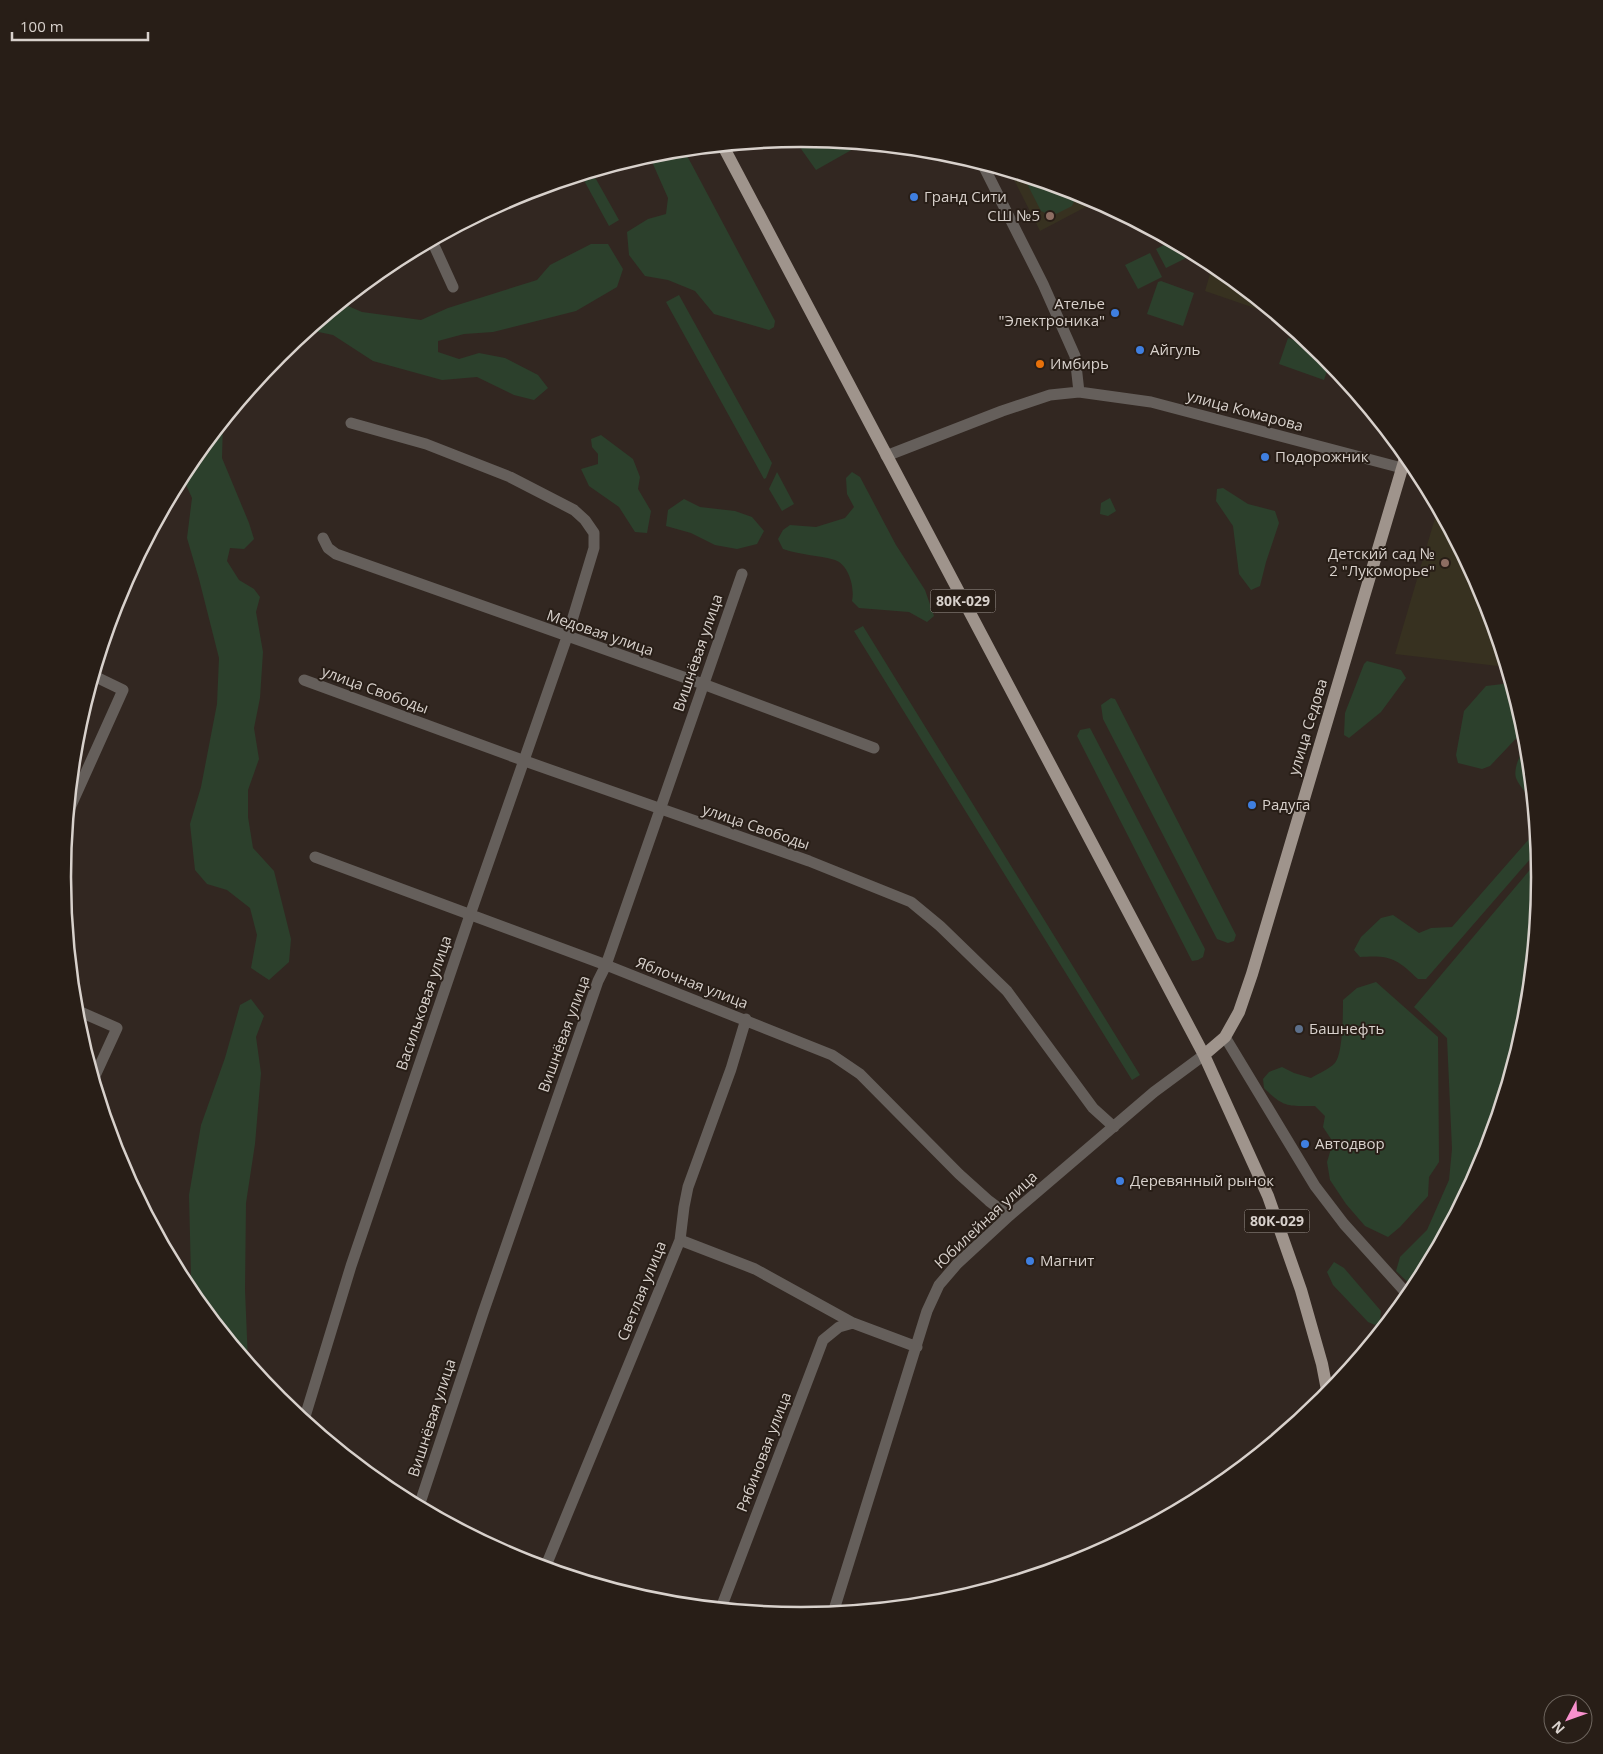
<svg xmlns="http://www.w3.org/2000/svg" width="1603" height="1754" font-family="'Open Sans',sans-serif">
  <style>
    .education { fill: #373120 }
    .green { fill: #2c402c }
    .lines { fill: none; stroke-linecap: round; stroke-linejoin: round }
    .minor { stroke: #655f5b; stroke-width: 11 }
    .major { stroke: #9f948c; stroke-width: 12 }
    .shop-dot { fill: #3f7fe0; stroke: #281e17; stroke-width: 2 }
    .education-dot { fill: #8d6e63; stroke: #281e17; stroke-width: 2 }
    .food-dot { fill: #e8710a; stroke: #281e17; stroke-width: 2 }
    .service-dot { fill: #5c6f8a; stroke: #281e17; stroke-width: 2 }
    .labels { text-anchor: middle; stroke-width: 4; stroke-linejoin: round; paint-order: stroke }
    .shield { fill: #281e17; stroke: #a39b96; stroke-width: 1 }
    .shield-label { font-size: 14px; font-weight: bold; fill: #d8d1cc }
    .poi-label { font-size: 15px; fill: #d8d1cc; stroke: #281e17; text-anchor: start }
    .street-label { font-size: 15px; fill: #d8d1cc; stroke: #281e17 }
    .rim { fill: none; stroke: #d8d1cc; stroke-width: 2.5 }
  </style>
  <rect width="100%" height="100%" fill="#322721"/>
  <!-- education -->
  <path class="education" d="M1010,172L1085,194L1097,201L1040,231Z
    M1213,264L1278,316L1205,291Z
    M1438,508L1484,594L1502,653L1498,666L1395,654Z"/>
  <!-- green -->
  <path class="green" d="M802,138L862,144L816,170L794,139Z
    M684,150L775,321L774,327L769,330L714,314L695,291L668,280L645,276L629,255L627,232L648,219L666,214L668,198L649,155L658,152Z
    M592,172L619,220L609,226L581,175Z
    M1023,176L1078,192L1072,206L1052,216L1041,211Z
    M1172,241L1186,249L1190,256L1166,268L1156,249Z
    M591,244H608L623,269L617,287L576,311L493,332L464,334L438,341V352L459,359L479,353L505,358L538,375L548,388L534,400L514,395L477,377L442,380L373,361L333,335L309,330L341,303L362,312L421,320L448,308L537,280L550,265Z
    M1150,253L1162,277L1138,289L1125,265Z
    M1161,281L1194,293L1183,326L1147,314L1158,282Z
    M679,295L772,463L766,478L764,479L666,302Z
    M1288,338C1306,344 1318,347 1330,362L1324,380L1279,364Z
    M223,422L222,458L249,523L254,539L244,549L230,548L227,561L239,580L254,589L260,597L256,612L263,652L260,698L254,728L259,759L248,790V817L253,848L274,871L291,939L289,962L269,980L251,968L257,935L250,908L227,890L207,884L195,870L190,824L201,787L217,704L219,658L199,579L187,538L192,498L182,476L187,466Z
    M601,435L633,459L640,477L638,489L651,511L647,533L635,532L619,507L589,486L581,469L598,464V454L592,447L591,439Z
    M777,472L794,504L782,511L769,489Z
    M852,472L860,477L896,545L925,590L934,616L927,622L909,612L859,608L852,601C855,588 849,565 835,560C818,555 800,555 783,549L778,539L783,530L790,525L816,527L845,518L854,507L847,494L846,478Z
    M1223,488L1248,504L1275,511L1279,523L1266,562L1260,586L1251,590L1239,574L1233,526L1216,501L1217,489Z
    M1110,498L1116,511L1108,516L1100,514L1101,503Z
    M684,499L700,507L735,511L752,517L764,531L757,544L737,549L715,545L691,533L666,526L668,510Z
    M863,626L1140,1075L1132,1080L854,631Z
    M1367,661L1401,670L1406,678L1381,712L1349,738L1344,735L1345,713L1364,664Z
    M1511,683L1525,729L1490,766L1482,769L1458,763L1456,755L1464,711L1486,686Z
    M1111,698L1115,699L1236,935L1234,941L1228,943L1217,939L1103,719L1101,705Z
    M1090,728L1205,949L1203,957L1198,960L1192,961L1077,736L1080,730Z
    M1527,745L1533,801C1528,795 1519,786 1516,778C1513,768 1521,752 1527,745Z
    M1536,831L1538,850L1426,979H1418C1396,958 1390,955 1360,957L1354,950L1361,937L1381,918L1393,915L1419,933L1431,928L1452,927Z
    M1539,859L1540,877L1526,1021L1484,1160L1415,1289L1396,1271L1400,1257L1427,1230L1449,1180L1452,1149L1447,1038L1414,1007Z
    M1376,982L1438,1037L1439,1162L1429,1177L1428,1196L1400,1227L1388,1237L1365,1226L1346,1204L1330,1180L1327,1162L1333,1142L1323,1127L1325,1116L1315,1106C1288,1106 1284,1108 1264,1088L1263,1079L1269,1072L1282,1067L1294,1073L1311,1078C1319,1073 1328,1070 1335,1063C1343,1054 1343,1013 1343,1000L1357,988Z
    M251,999L264,1016L256,1037L261,1073L255,1144L246,1203L245,1290L248,1362L195,1297L191,1276L189,1195L201,1125L225,1058L240,1005Z
    M1334,1262L1344,1268L1381,1311L1380,1322L1375,1325L1368,1322L1333,1285L1327,1272Z"/>
  <g class="lines">
    <!-- minor -->
    <path class="minor" d="M982,163L1043,284L1075,356L1079,392
      M432,241L453,287
      M886,456L1002,411L1050,395L1079,392L1151,402L1402,468
      M323,538L328,548L336,554L703,684L874,748
      M304,680L525,761L809,861L911,902L940,926L1007,991L1093,1108L1114,1127
      M69,810L123,690L94,676
      M315,857L606,965L832,1055L860,1074L959,1174L989,1201L1009,1216
      M76,1010L117,1028L94,1078
      M1225,1037L1315,1186L1344,1224L1409,1296
      M680,1240L755,1269L853,1323L917,1347
      M304,1420L351,1266L470,915L567,637L594,548V533L585,520L574,510L510,477L426,444L351,423
      M419,1506L483,1313L598,981L606,965L742,574
      M545,1568L680,1240L684,1207L688,1187L731,1069L746,1019
      M721,1608L823,1340L839,1327L853,1323
      M833,1613L927,1311L939,1285L957,1264L1009,1216L1154,1092L1204,1055"/>
    <!-- major -->
    <path class="major" d="M723,146L1204,1055L1268,1196L1301,1290L1322,1364L1328,1395
      M1204,1055L1225,1037L1239,1012L1252,974L1406,455"/>
  </g>
  <!-- markers -->
  <g class="shop-dot">
    <circle cx="914" cy="197" r="5"/>
    <circle cx="1115" cy="313" r="5"/>
    <circle cx="1140" cy="350" r="5"/>
    <circle cx="1265" cy="457" r="5"/>
    <circle cx="1252" cy="805" r="5"/>
    <circle cx="1305" cy="1144" r="5"/>
    <circle cx="1120" cy="1181" r="5"/>
    <circle cx="1030" cy="1261" r="5"/>
  </g>
  <g class="education-dot">
    <circle cx="1050" cy="216" r="5"/>
    <circle cx="1445" cy="563" r="5"/>
  </g>
  <circle class="food-dot" cx="1040" cy="364" r="5"/>
  <circle class="service-dot" cx="1299" cy="1029" r="5"/>
  <g class="labels">
    <!-- shield labels -->
    <g class="shield">
      <rect x="930.5" y="589.5" width="65" height="23" rx="4"/>
      <rect x="1244.5" y="1209.5" width="65" height="23" rx="4"/>
    </g>
    <g class="shield-label">
      <text x="963" y="606">80К-029</text>
      <text x="1277" y="1226">80К-029</text>
    </g>
    <!-- poi labels -->
    <g class="poi-label">
      <text x="924" y="202">Гранд Сити</text>
      <text x="1040" y="221" text-anchor="end">СШ №5</text>
      <text x="1105" y="309" text-anchor="end">Ателье<tspan x="1105" dy="17">"Электроника"</tspan></text>
      <text x="1150" y="355">Айгуль</text>
      <text x="1050" y="369">Имбирь</text>
      <text x="1275" y="462">Подорожник</text>
      <text x="1435" y="559" text-anchor="end">Детский сад №<tspan x="1435" dy="17">2 "Лукоморье"</tspan></text>
      <text x="1262" y="810">Радуга</text>
      <text x="1309" y="1034">Башнефть</text>
      <text x="1315" y="1149">Автодвор</text>
      <text x="1130" y="1186">Деревянный рынок</text>
      <text x="1040" y="1266">Магнит</text>
    </g>
    <!-- street labels -->
    <g class="street-label">
      <text transform="translate(1245 411) rotate(15)" y="5">улица Комарова</text>
      <text transform="translate(600 633) rotate(19)" y="5">Медовая улица</text>
      <text transform="translate(698 653) rotate(-71)" y="5">Вишнёвая улица</text>
      <text transform="translate(375 690) rotate(20)" y="5">улица Свободы</text>
      <text transform="translate(1308 727) rotate(-73)" y="5">улица Седова</text>
      <text transform="translate(756 827) rotate(19)" y="5">улица Свободы</text>
      <text transform="translate(692 983) rotate(21)" y="5">Яблочная улица</text>
      <text transform="translate(424 1003) rotate(-71)" y="5">Васильковая улица</text>
      <text transform="translate(564 1034) rotate(-70)" y="5">Вишнёвая улица</text>
      <text transform="translate(986 1220) rotate(-43)" y="5">Юбилейная улица</text>
      <text transform="translate(642 1291) rotate(-68)" y="5">Светлая улица</text>
      <text transform="translate(432 1418) rotate(-72)" y="5">Вишнёвая улица</text>
      <text transform="translate(764 1452) rotate(-69)" y="5">Рябиновая улица</text>
    </g>
  </g>
  <!-- crop -->
  <path d="M0 0H1603V1754H0ZM71 877a730 730 0 1 1 1460 0a730 730 0 1 1-1460 0Z" fill="#281e17" fill-rule="evenodd"/>
  <path class="rim" d="M71 877a730 730 0 1 1 1460 0a730 730 0 1 1-1460 0Z"/>
  <!-- north arrow -->
  <g transform="translate(1568 1719) rotate(229)"><circle r="24" fill="#281e17" stroke="#6e665f"/>
  <path d="M0-4L9 19L0 12L-9 19Z" fill="#f790cd"/>
  <text y="-8" font-size="14" font-weight="bold" text-anchor="middle" fill="#d8d1cc">N</text>
  </g>
  <!-- scale -->
  <path d="M12 32v8h136v-8" fill="none" stroke="#d8d1cc" stroke-width="2.5"/>
  <text x="20" y="32" font-size="15" fill="#d8d1cc" stroke="#281e17" stroke-width="4" paint-order="stroke">100 m</text>
</svg>
